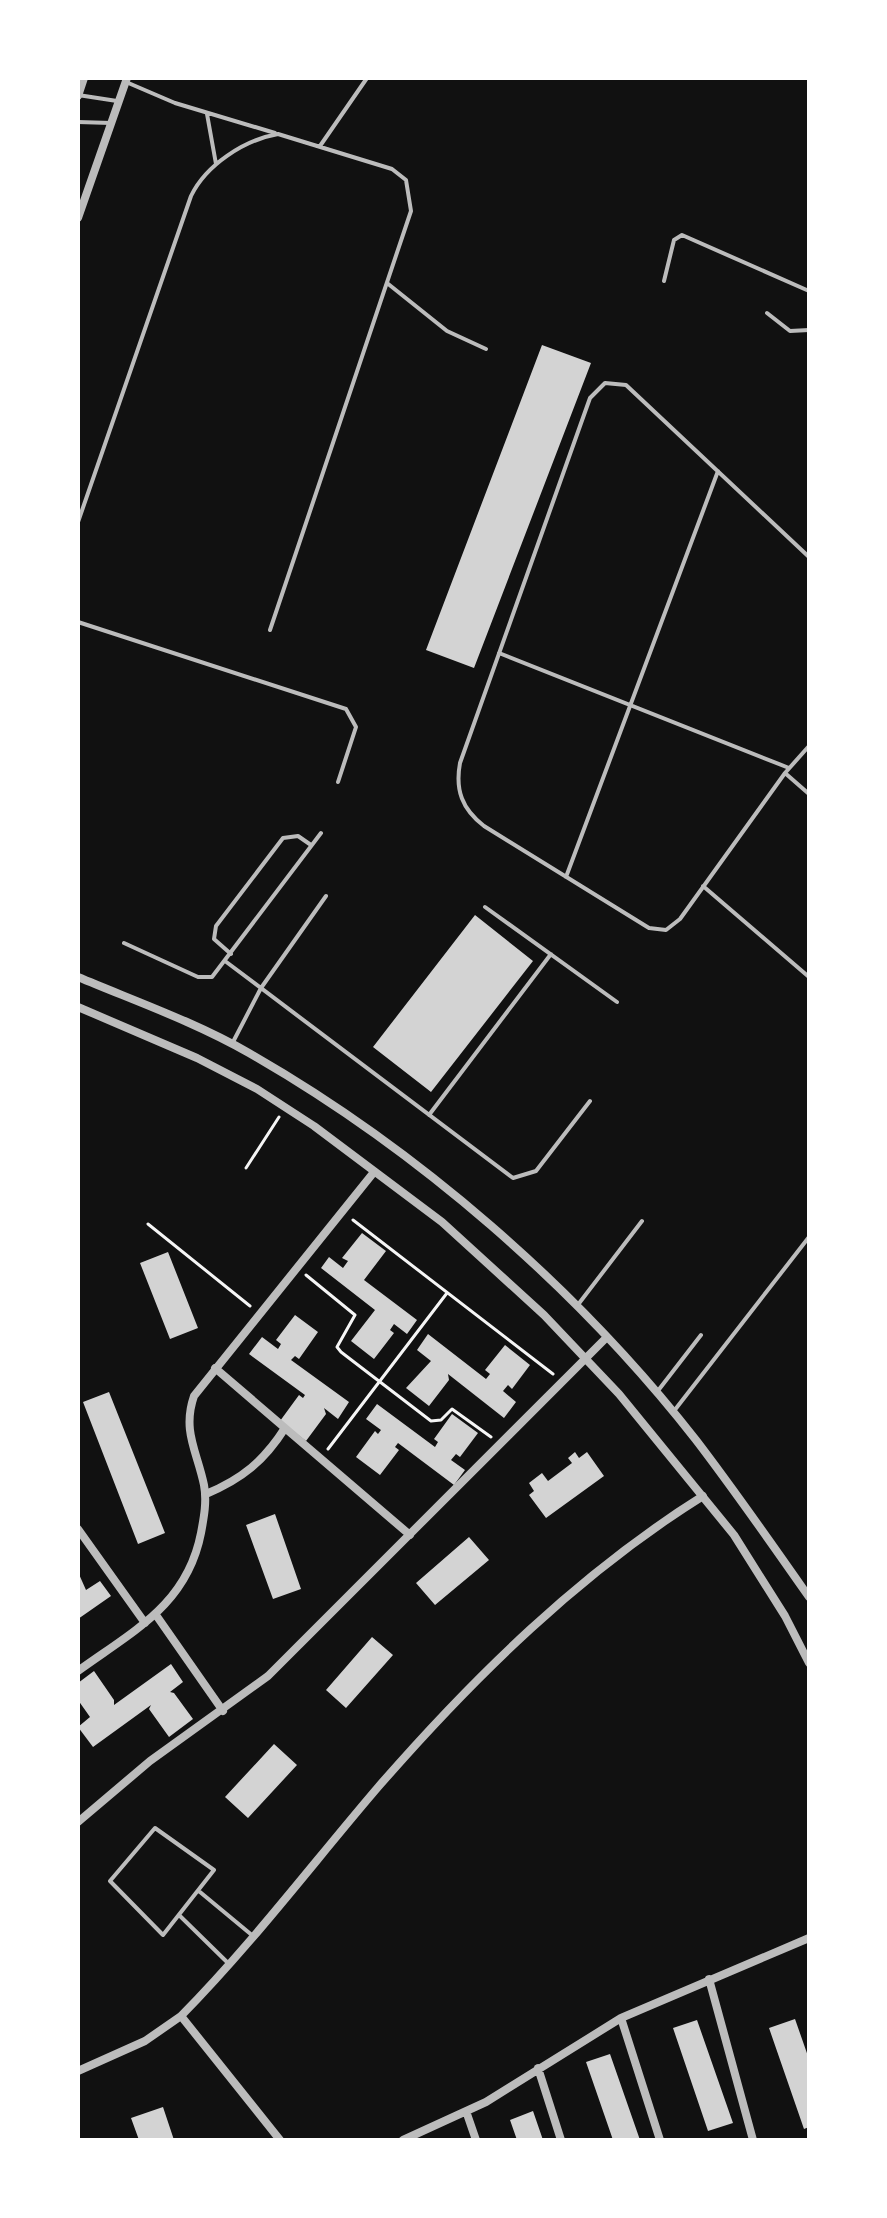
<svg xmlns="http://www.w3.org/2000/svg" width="887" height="2218" font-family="Ubuntu,sans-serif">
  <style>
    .building { fill: #d3d3d3 }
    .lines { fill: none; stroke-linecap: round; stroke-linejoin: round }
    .path { stroke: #f5f5f5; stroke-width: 3 }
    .service { stroke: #bcbcbc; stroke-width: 4 }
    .minor { stroke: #bcbcbc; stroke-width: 8 }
  </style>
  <rect width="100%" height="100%" fill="#111"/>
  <!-- building -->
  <path class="building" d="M542,345L591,363L474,668L426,650Z
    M475,915L533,961L431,1092L373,1047Z
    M362,1233L386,1251L364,1280L417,1320L407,1334L394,1324L390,1330L394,1333L374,1359L351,1341L375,1310L321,1268L329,1257L343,1268L348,1261L342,1258Z
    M168,1252L198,1328L170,1339L140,1263Z
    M295,1315L318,1332L299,1359L295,1356L291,1360L349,1402L338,1419L324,1408L326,1414L306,1441L280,1421L299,1395L303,1398L305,1395L249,1354L262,1337L278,1349L281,1344L276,1340Z
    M428,1334L486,1379L490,1374L485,1370L505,1345L530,1365L512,1389L508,1385L503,1391L516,1402L504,1418L448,1374L449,1380L429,1406L406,1388L431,1361L417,1350Z
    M109,1392L165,1533L138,1544L83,1402Z
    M377,1404L435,1447L438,1442L434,1439L452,1414L478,1433L460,1457L456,1454L451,1460L465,1470L454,1485L398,1443L395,1447L399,1450L380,1475L356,1457L375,1431L378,1434L381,1430L366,1419Z
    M575,1452L579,1458L587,1452L604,1476L546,1518L529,1495L534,1491L529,1483L542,1473L548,1481L572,1463L568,1458Z
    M275,1514L301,1589L273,1599L246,1525Z
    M469,1537L489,1560L435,1605L416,1583Z
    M78,1572L86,1590L100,1581L111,1596L78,1619Z
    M372,1637L393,1655L346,1708L326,1690Z
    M171,1664L183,1682L170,1692L174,1693L193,1719L169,1737L149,1709L151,1705L93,1747L78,1727L90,1717L78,1700V1683L94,1671L114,1700V1705Z
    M274,1744L297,1765L248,1818L225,1797Z
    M795,2019L809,2059V2127L804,2129L769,2028Z
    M697,2020L733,2123L708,2131L673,2028Z
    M610,2054L640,2140H613L586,2062Z
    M163,2107L174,2140H139L131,2118Z
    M533,2111L543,2140H517L510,2120Z"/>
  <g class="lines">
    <!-- path -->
    <path class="path" d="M246,1168L279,1117
      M353,1220L553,1374
      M148,1224L250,1306
      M306,1275L355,1315L337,1347L341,1352L431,1421L441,1420L452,1409L491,1437
      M328,1449L447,1293"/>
    <!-- service -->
    <path class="service" d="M126,82L175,103L275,133
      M78,95L117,101
      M207,114L216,164
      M78,122L111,123
      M320,146L367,78
      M664,281L674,240L682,235L809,291
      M387,283L447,331L486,349
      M767,313L790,331L809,330
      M78,522L191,196C206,165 244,140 278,134L392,169L406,180L411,211L270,630
      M809,557L626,385L605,383L590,398L460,763C455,790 462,809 484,826L649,928L666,930L680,919L785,773L809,746
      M78,622L346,709L356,727L338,782
      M499,653L789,768
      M785,773L809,794
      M566,877L718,471
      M703,886L809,977
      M485,907L617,1002
      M124,943L198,977H212L321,833
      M231,954L214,939L216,926L283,838L298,836L311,845
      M225,961L513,1178L536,1171L590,1101
      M233,1042L261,988L326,896
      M429,1115L551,954
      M577,1306L642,1221
      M657,1392L701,1335
      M674,1411L809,1237
      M155,1828L214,1870L163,1935L110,1881Z
      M200,1892L253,1936
      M180,1916L229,1964"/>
    <!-- minor -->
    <path class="minor" d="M78,96L84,78
      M78,218L127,78
      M78,977C135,1001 195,1022 249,1053C417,1149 577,1288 696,1440C735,1491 772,1544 809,1597
      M78,1007L197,1058L257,1089L314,1126L442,1222L544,1315L619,1394L734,1535L785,1616L809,1663
      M215,1368L410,1535
      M206,1494C242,1479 264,1461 285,1428
      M78,1529L145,1623
      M156,1615L223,1711
      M78,1671C133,1631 187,1605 201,1533C204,1517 207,1501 204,1485C197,1451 182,1431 194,1396L374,1172
      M78,1822L150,1761L268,1676L606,1338
      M709,1979L753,2140
      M181,2016L280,2140
      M621,2018L660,2140
      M538,2068L561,2140
      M78,2071L145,2041L181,2016C252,1944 313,1863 379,1786C474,1677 580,1573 703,1496
      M466,2111L476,2140
      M403,2140L486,2102L621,2018L809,1938"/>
  </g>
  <!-- border -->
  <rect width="887" height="2218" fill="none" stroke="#ffffff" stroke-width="160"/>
</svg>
